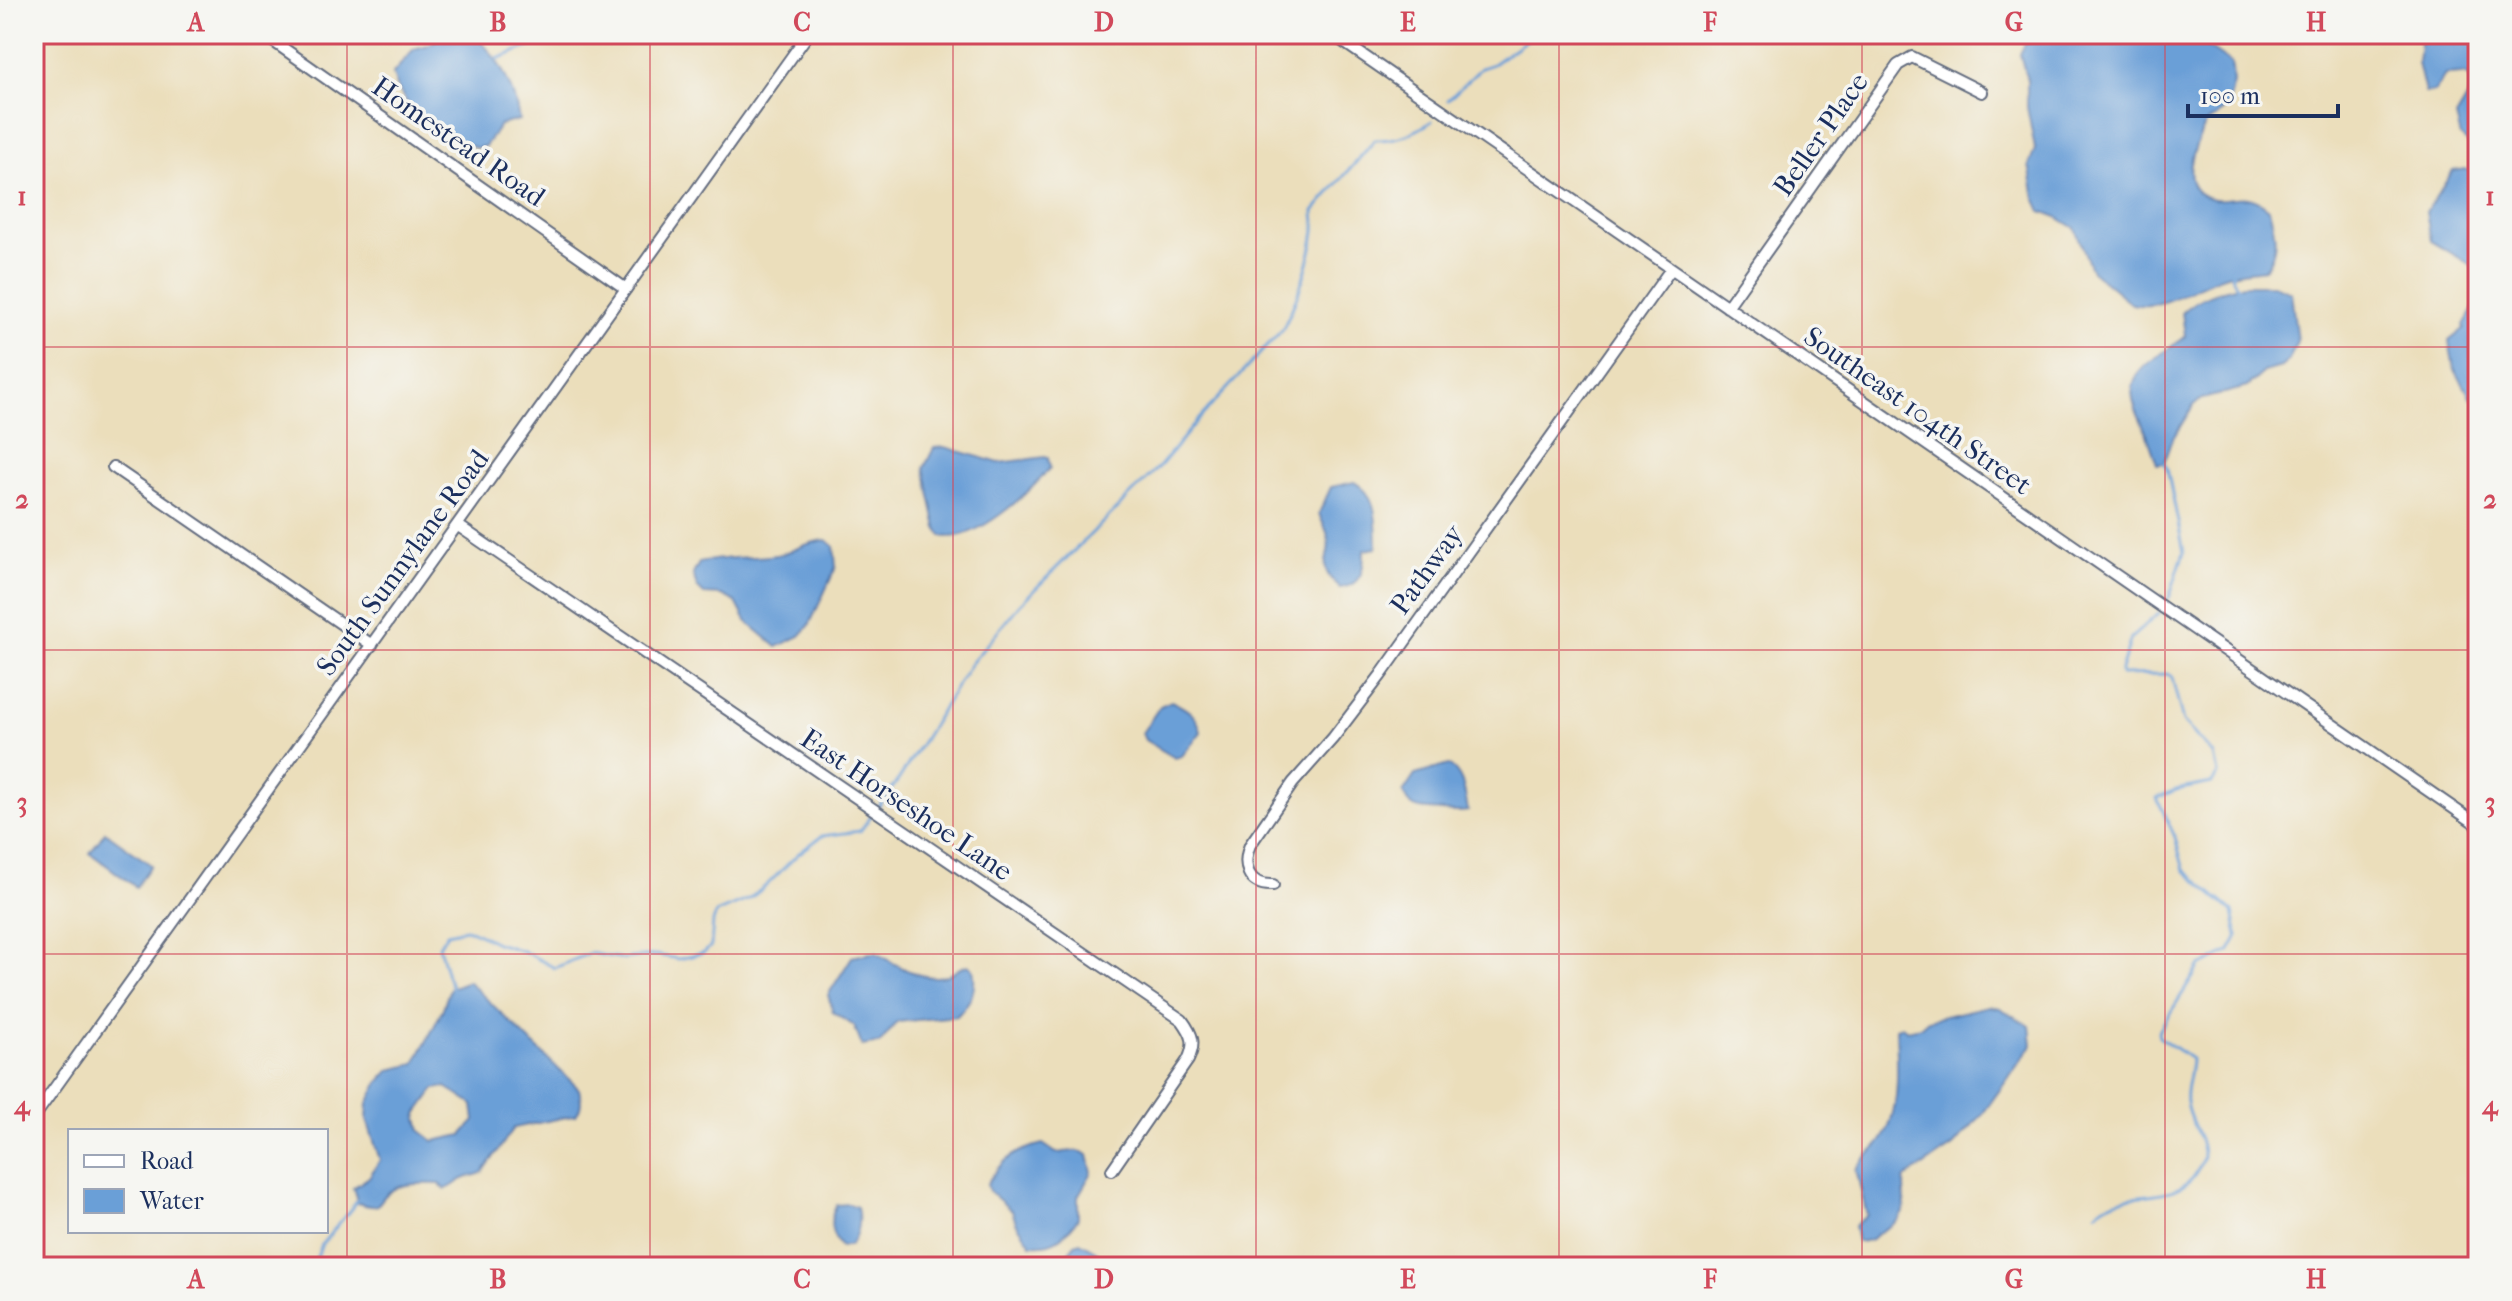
<svg xmlns="http://www.w3.org/2000/svg" width="2512" height="1301" font-family="'IM FELL French Canon',serif">
  <style>
    .water { fill: #6a9fd7; stroke: #42679a; stroke-width: 2; fill-rule: evenodd }
    .lines { fill: none; stroke-linecap: round; stroke-linejoin: round }
    .stream { stroke: #6a9fd7; stroke-width: 3 }
    .minor-casing { stroke: #646c7f; stroke-width: 14 }
    .minor { stroke: #fff; stroke-width: 10 }
    .grid { fill: none; stroke: #d1495b; stroke-width: 2; stroke-opacity: 0.55 }
    .labels { text-anchor: middle; stroke-width: 7; stroke-linejoin: round; paint-order: stroke }
    .street-label { font-size: 28px; fill: #1b2f5e; stroke: #f6f6f2 }
    .neatline { fill: none; stroke: #d1495b; stroke-width: 3 }
    .grid-label { font-size: 26px; text-anchor: middle; font-weight: bold; fill: #d1495b }
  </style>
  <rect width="100%" height="100%" fill="#f6f6f2"/>
  <filter id="ink" filterUnits="userSpaceOnUse"><feTurbulence type="fractalNoise" baseFrequency=".0125" numOctaves="2"/><feDisplacementMap in="SourceGraphic" scale="16" xChannelSelector="R" yChannelSelector="G"/><feConvolveMatrix kernelMatrix="1 2 1 2 8 2 1 2 1" color-interpolation-filters="sRGB"/></filter>
  <filter id="wash" filterUnits="userSpaceOnUse"><feTurbulence type="fractalNoise" baseFrequency=".006" numOctaves="4" result="noise"/><feDisplacementMap in="SourceGraphic" scale="32" xChannelSelector="R" yChannelSelector="G"/><feGaussianBlur stdDeviation="1.8" result="paint"/><feColorMatrix in="noise" values="0 0 0 0 0 0 0 0 0 0 0 0 0 0 0 0 0 1.4 0 .05"/><feComposite in="paint" operator="in"/></filter>
  <g filter="url(#wash)">
    <rect width="100%" height="100%" fill="#ebdebb"/>
    <!-- water -->
    <path class="water" d="M446,34H474C498,57 514,87 519,120L500,125L485,146L475,148C460,138 456,144 445,138C425,127 397,96 393,73L414,49L428,45Z
      M2056,34H2189L2231,63C2236,90 2232,110 2207,122C2195,144 2175,188 2210,198C2232,204 2244,187 2269,209C2275,231 2280,251 2264,269C2252,271 2238,272 2227,275C2197,283 2163,312 2132,304L2092,271L2075,228L2057,217L2041,211L2035,198L2029,165L2035,149L2027,107V80L2020,54L2025,44Z
      M2421,34H2478V152L2461,137L2456,117L2472,90L2470,78L2464,74L2445,75L2434,92L2425,93L2418,63Z
      M2465,169L2478,174V269L2431,241L2426,212L2453,171Z
      M2243,285H2273L2291,292L2297,341L2289,360L2281,367L2264,372L2247,387L2202,399L2193,406L2170,443L2164,463L2157,464C2153,452 2149,439 2144,428C2134,406 2123,387 2145,366C2157,355 2173,347 2185,336L2182,312C2199,296 2220,290 2243,285Z
      M2478,300V397L2471,398L2454,368L2449,341L2465,328L2464,325Z
      M945,447L999,463L1045,457L1048,458L1050,468C1030,492 975,544 942,536L937,528L924,468L934,448Z
      M1354,482C1378,495 1376,520 1377,544L1376,548L1364,550C1364,569 1362,585 1340,588C1313,564 1333,561 1328,537C1327,528 1321,522 1319,513L1331,487Z
      M826,540L834,546L836,567L809,626L800,636L777,647L746,621L736,602L722,595L704,594L697,587L693,574L699,563C724,556 751,559 777,555C794,552 807,541 826,540Z
      M1171,701C1186,708 1198,715 1201,732L1182,756L1175,758L1145,740L1142,733L1160,706Z
      M1448,765C1464,774 1465,794 1468,811C1458,813 1451,812 1441,811C1424,809 1411,813 1403,793L1415,775Z
      M105,832L151,865L136,887L90,853Z
      M871,953H876C897,965 920,981 944,976C954,974 958,967 968,965L973,969C977,990 972,1000 957,1016L897,1022L880,1043L862,1046L854,1026L833,1012L828,995L852,957Z
      M468,981L579,1089C581,1099 583,1106 576,1115L514,1128L483,1172C477,1176 472,1175 466,1178C458,1180 454,1187 445,1189L439,1184C425,1184 407,1182 394,1189C373,1200 387,1212 358,1203L353,1188L369,1177L380,1160L367,1120L368,1103L379,1082L390,1070L415,1064L442,1011L450,988ZM446,1087L473,1105L475,1121L462,1135L434,1141L421,1131L417,1114L435,1089Z
      M1988,1006L2000,1008L2030,1026L2032,1045L1981,1116L1953,1146L1905,1178C1902,1188 1907,1200 1904,1210C1897,1228 1880,1228 1871,1240L1857,1242L1854,1226L1867,1215L1856,1170C1863,1158 1873,1152 1881,1141C1902,1111 1897,1064 1896,1028L1902,1026L1907,1030L1920,1027L1928,1020Z
      M1043,1144L1056,1153C1068,1152 1078,1148 1088,1155L1092,1172L1078,1196V1218C1065,1237 1054,1246 1031,1244L1016,1222L1012,1211L989,1191L987,1184C1000,1160 1017,1150 1043,1144Z
      M849,1204L857,1207C860,1220 858,1235 850,1245L841,1247C830,1235 828,1219 837,1205Z
      M1080,1242L1097,1252L1107,1267H1056L1075,1244Z"/>
    <g class="lines">
      <!-- stream -->
      <path class="stream" d="M497,59L531,46L542,34
        M1448,100L1481,68L1493,64L1535,34
        M2233,273L2231,274L2237,287
        M2163,462L2167,468L2184,552L2169,598
        M453,990L447,976L439,946L447,933L465,929L473,931L496,943L523,951L555,968L590,953L623,959L656,955L679,959L704,953L711,946L713,922L716,913L749,899L767,885L798,854L822,836L860,831L899,779L969,666L1020,604L1161,465L1198,420L1282,330C1295,306 1312,257 1315,231C1316,224 1314,218 1314,211L1375,140C1398,140 1413,134 1432,121
        M2097,1212C2124,1185 2176,1207 2196,1172C2200,1166 2203,1161 2203,1155C2203,1135 2188,1122 2186,1102C2184,1089 2191,1073 2191,1059L2159,1037L2158,1032L2200,966L2229,952L2238,936L2233,912L2184,870L2175,837L2157,798L2176,790L2212,783L2218,774L2214,755L2183,722L2172,677L2168,674L2121,675V670L2131,638L2159,613
        M313,1267L322,1244L359,1199"/>
    </g>
  </g>
  <g filter="url(#ink)">
    <g class="lines">
      <defs>
        <path id="minor" d="M263,34L626,289
          M1332,34L2478,825
          M1727,307L1898,65L1912,57L1982,92
          M113,467L372,645
          M457,525L1182,1020C1193,1035 1196,1043 1188,1060L1112,1170
          M1273,885C1247,886 1242,865 1250,845L1293,783L1333,738L1381,675L1671,269
          M34,1117L808,34"/>
      </defs>
      <!-- minor casing -->
      <use href="#minor" class="minor-casing"/>
      <!-- minor -->
      <use href="#minor" class="minor"/>
    </g>
  </g>
  <!-- grid -->
  <path class="grid" d="M347,34V1267M650,34V1267M953,34V1267M1256,34V1267M1559,34V1267M1862,34V1267M2165,34V1267M34,347H2478M34,650H2478M34,954H2478"/>
  <g class="labels">
    <!-- street labels -->
    <g class="street-label">
      <text transform="translate(1820 134) rotate(-55)" y="10">Beller Place</text>
      <text transform="translate(459 141) rotate(35)" y="10">Homestead Road</text>
      <text transform="translate(1918 410) rotate(35)" y="10">Southeast 104th Street</text>
      <text transform="translate(402 562) rotate(-54)" y="10">South Sunnylane Road</text>
      <text transform="translate(1426 569) rotate(-54)" y="10">Pathway</text>
      <text transform="translate(907 804) rotate(34)" y="10">East Horseshoe Lane</text>
    </g>
  </g>
  <!-- margin -->
  <rect width="2512" height="1301" fill="none" stroke="#f6f6f2" stroke-width="88"/>
  <!-- legend -->
  <rect x="68" y="1129" width="260" height="104" fill="#f6f6f2" stroke="#9ea6b7" stroke-width="2"/>
  <rect x="84" y="1155" width="40" height="12" fill="#ffffff" stroke="#9ea6b7" stroke-width="2"/>
  <text x="140" y="1169" font-size="24" fill="#1b2f5e">Road</text>
  <rect x="84" y="1189" width="40" height="24" fill="#6a9fd7" stroke="#9ea6b7" stroke-width="2"/>
  <text x="140" y="1209" font-size="24" fill="#1b2f5e">Water</text>
  <!-- scale -->
  <path d="M2188 104v12h150v-12" fill="none" stroke="#1b2f5e" stroke-width="4"/>
  <text x="2200" y="104" font-size="24" fill="#1b2f5e" stroke="#f6f6f2" stroke-width="6" paint-order="stroke">100 m</text>
  <rect x="44" y="44" width="2424" height="1213" class="neatline"/>
  <g class="grid-label">
    <text x="196" y="31">A</text>
    <text x="498" y="31">B</text>
    <text x="802" y="31">C</text>
    <text x="1104" y="31">D</text>
    <text x="1408" y="31">E</text>
    <text x="1710" y="31">F</text>
    <text x="2014" y="31">G</text>
    <text x="2316" y="31">H</text>
    <text x="22" y="205">1</text>
    <text x="2490" y="205">1</text>
    <text x="22" y="508">2</text>
    <text x="2490" y="508">2</text>
    <text x="22" y="811">3</text>
    <text x="2490" y="811">3</text>
    <text x="22" y="1114">4</text>
    <text x="2490" y="1114">4</text>
    <text x="196" y="1288">A</text>
    <text x="498" y="1288">B</text>
    <text x="802" y="1288">C</text>
    <text x="1104" y="1288">D</text>
    <text x="1408" y="1288">E</text>
    <text x="1710" y="1288">F</text>
    <text x="2014" y="1288">G</text>
    <text x="2316" y="1288">H</text>
  </g>
</svg>
